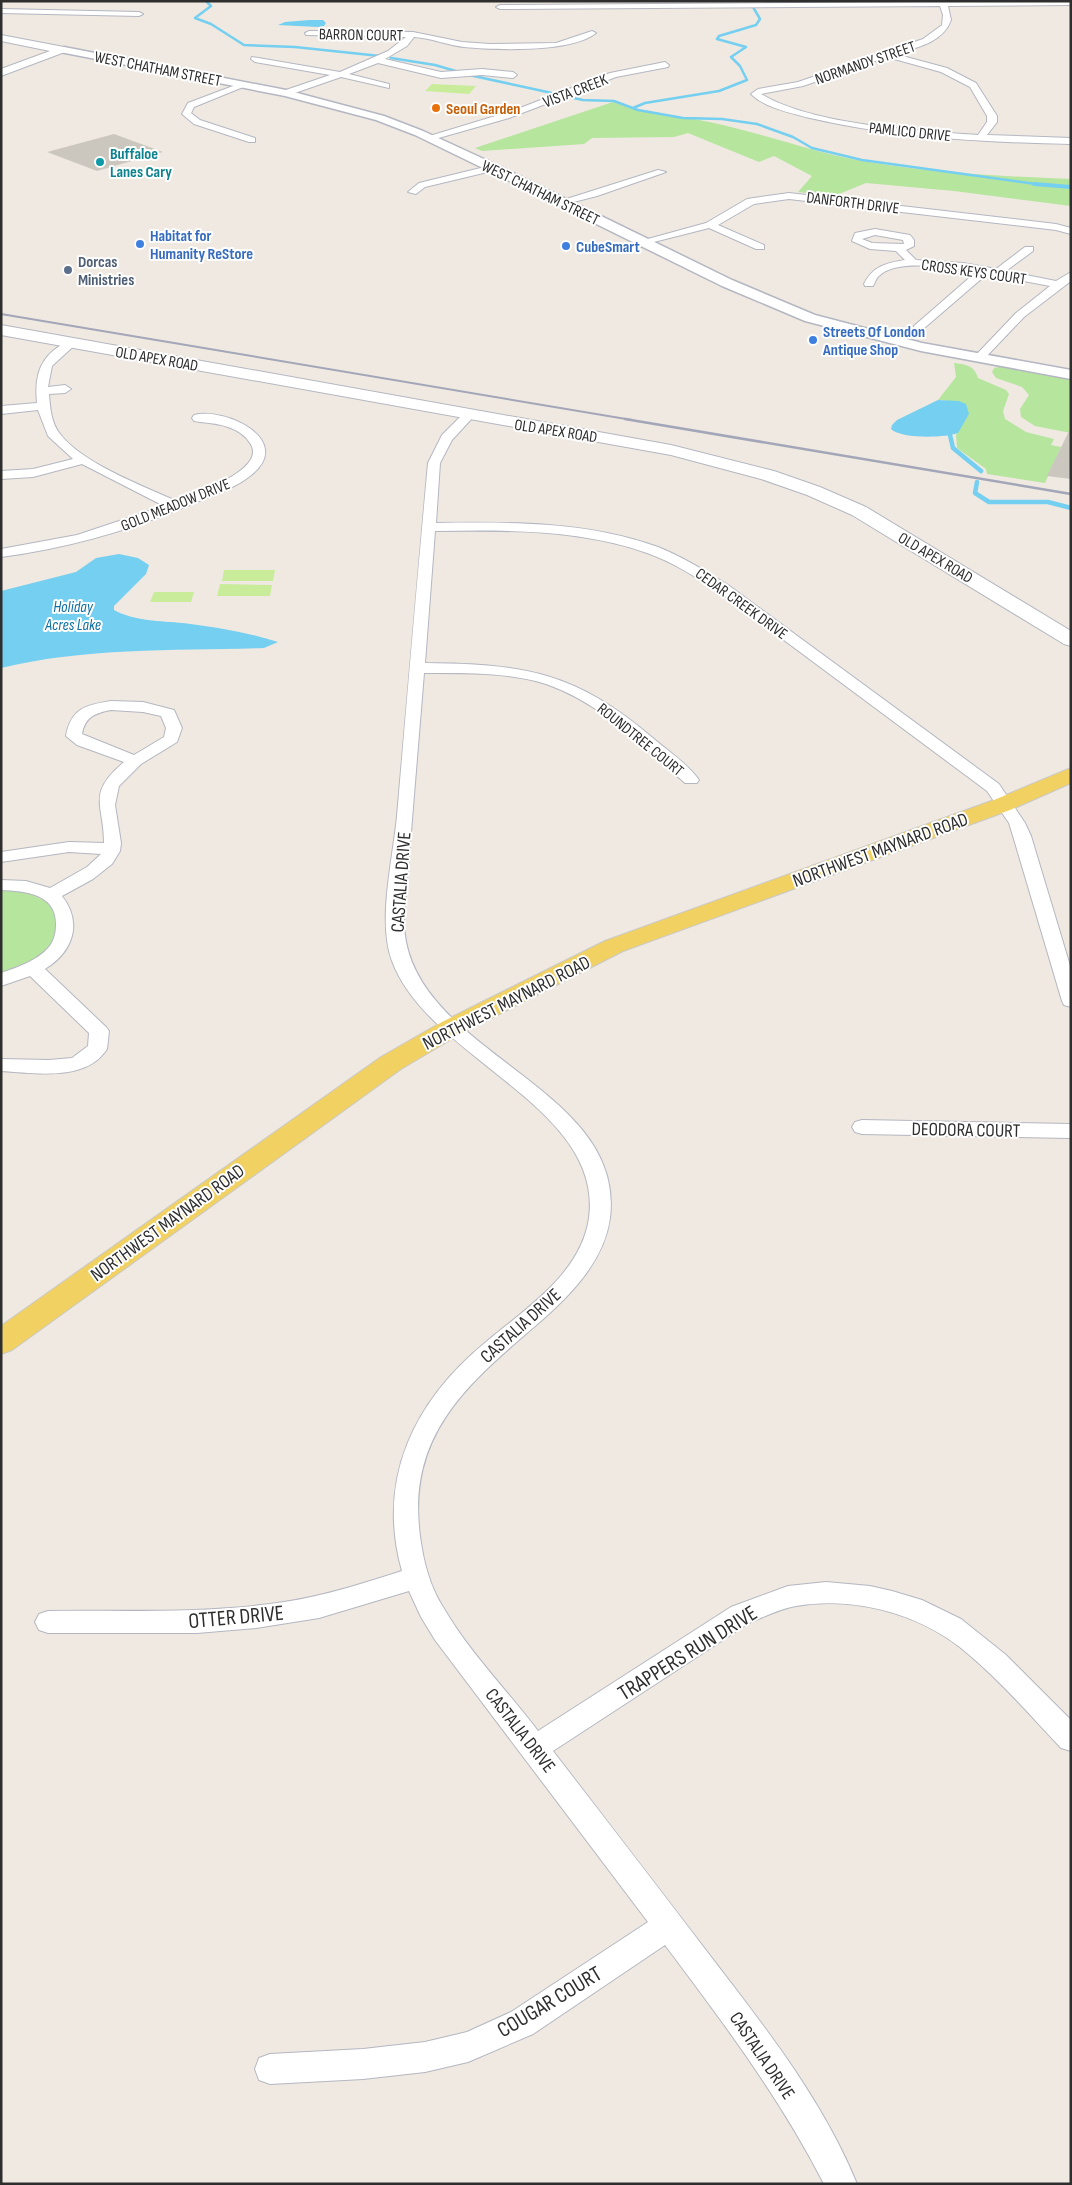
<svg xmlns="http://www.w3.org/2000/svg" width="1072" height="2185" font-family="'Sofia Sans Condensed',sans-serif">
  <style>
    .green { fill: #b6e59e }
    .pitch { fill: #c9ec9a }
    .water { fill: #75cff0 }
    .lines { fill: none; stroke-linecap: round; stroke-linejoin: round }
    .stream-far2 { stroke: #75cff0; stroke-width: 2.5 }
    .stream-far1 { stroke: #75cff0; stroke-width: 4 }
    .stream { stroke: #75cff0; stroke-width: 4.5 }
    .building { fill: #cbc7bf }
    .minor-casing { stroke: #b4b7c1; stroke-width: 2 }
    .tertiary-casing { stroke: #b4b7c1; stroke-width: 3 }
    .secondary-casing { stroke: #b4b7c1; stroke-width: 2 }
    .primary-casing { stroke: #c9c9c9; stroke-width: 2 }
    .minor { fill: #fff; fill-rule: evenodd }
    .tertiary { fill: #fff; fill-rule: evenodd }
    .secondary { fill: #fff; fill-rule: evenodd }
    .primary { fill: #f2d163; fill-rule: evenodd }
    .rail-far1 { stroke: #a3a6b8; stroke-width: 2 }
    .rail { stroke: #a3a6b8; stroke-width: 2.5 }
    .food-dot { fill: #e8710a; stroke: #fff; stroke-width: 2 }
    .culture-dot { fill: #0f9aa8; stroke: #fff; stroke-width: 2 }
    .shop-dot { fill: #3f7fe0; stroke: #fff; stroke-width: 2 }
    .service-dot { fill: #5c6f8a; stroke: #fff; stroke-width: 2 }
    .labels { text-anchor: middle; stroke-width: 4; stroke-linejoin: round; paint-order: stroke }
    .far-street-label { font-size: 16px; fill: #2e2e2e; stroke: #fff }
    .far-food-label { font-size: 16px; font-weight: bold; fill: #c56008; stroke: #fff; text-anchor: start }
    .far-culture-label { font-size: 16px; font-weight: bold; fill: #0d838f; stroke: #fff; text-anchor: start }
    .far-shop-label { font-size: 16px; font-weight: bold; fill: #366cbe; stroke: #fff; text-anchor: start }
    .far-service-label { font-size: 16px; font-weight: bold; fill: #4e5e75; stroke: #fff; text-anchor: start }
    .far-water-label { font-size: 16px; font-style: italic; fill: #0d6fa3; stroke: #fff }
    .street-label { font-size: 19px; fill: #2e2e2e; stroke: #fff }
    .near-street-label { font-size: 22px; fill: #2e2e2e; stroke: #fff }
  </style>
  <rect width="100%" height="100%" fill="#efe9e1"/>
  <!-- green -->
  <path class="green" d="M613,102C644,114 677,115 709,122C758,132 804,149 852,159C925,173 998,176 1071,179V206L954,191L866,183L834,196L798,192L812,176L774,156L759,162L688,133L674,137L592,138L584,144L482,151L475,148Z
    M954,363C967,365 974,365 978,378L1006,390L1009,394L1003,411L1005,419L1026,432L1054,439L1051,445L1061,447L1045,483L987,474L986,469L957,448L956,434L958,433L945,400H938L956,377Z
    M1004,366L1071,378V433L1035,426L1021,417L1020,409L1029,395L1022,387L996,378L992,372L994,368Z
    M1,888L20,889L54,905L61,920L52,949L36,961L1,973Z"/>
  <!-- pitch -->
  <path class="pitch" d="M432,84L476,86L469,94L425,91Z
    M224,570H275L273,581H222Z
    M220,584L272,585L270,596H217Z
    M154,592H194L191,602H150Z"/>
  <!-- water -->
  <path class="water" d="M309,20H323L326,23L324,26L318,27L278,25L285,22Z
    M938,400L959,401L966,404L969,414L958,433C945,438 901,439 891,429L892,425L897,420Z
    M119,554L138,558L149,565L146,574L114,606V610C134,621 161,621 183,623C215,627 247,632 278,642L264,648C177,651 87,647 1,668V591L76,572L96,558Z"/>
  <g class="lines">
    <!-- stream-far2 -->
    <path class="stream-far2" d="M206,1L211,6L195,18L211,24L244,45L295,47L380,56
      M391,58L435,65L459,72
      M469,75L552,93
      M564,96L583,100L614,101L638,110L683,118L722,119L757,124L793,137L812,148L862,160L1043,185
      M633,108L645,103L719,91L747,80L740,66L731,57L746,47L717,39L719,36L756,25L760,19L753,7"/>
    <!-- stream-far1 -->
    <path class="stream-far1" d="M1034,184L1071,187"/>
    <!-- stream -->
    <path class="stream" d="M950,435L953,448L981,471
      M977,482L975,493L989,502H1048L1071,508"/>
  </g>
  <!-- building -->
  <path class="building" d="M114,134L163,152L97,171L47,152Z
    M1071,427V479L1047,476Z"/>
  <g class="lines">
    <defs>
      <path id="minor" d="M1071,1V5L948,6L951,20C943,43 915,48 895,54L947,68L976,83L997,116V122L987,135L1071,138V144C983,142 896,138 810,118C791,113 765,108 751,94L758,89L798,82L923,39L942,25L943,15L940,6L500,9L496,7L500,5ZM887,57L941,72L970,87L987,116V122L978,135C918,131 812,125 761,94L803,86Z
        M1,9L139,12L143,14L139,16L1,13Z
        M309,31L413,32L462,42L490,44L556,43L592,31L596,33C571,53 496,50 464,47C447,45 431,38 414,37L407,46L385,59L441,72L482,69L513,72L517,75L513,78L482,75L441,78L378,63L349,74L389,84V88L341,77L289,95H283V91L330,75L255,62L251,59L252,57L340,72L388,51L406,37L306,35L305,33Z
        M665,62L669,65L668,67L616,77L509,118L428,141L423,138L515,110L610,73Z
        M241,83L248,85L194,107L191,113L200,120L255,138V142H249L194,124L182,114L188,103Z
        M493,165L496,166V170L425,187L416,194L408,192L419,183Z
        M658,170L666,172L597,196L562,205L557,202Z
        M789,193L1056,224L1071,228V234L1056,230L789,199L754,204L718,225L764,245V249H756L709,228L642,245L637,242L706,223L747,199Z
        M875,229L910,235L914,240V246L906,250L916,260L963,263L996,269L1025,247H1033V251L1006,271L1056,281L1071,272V281L1024,317L984,359H976V355L1016,313L1050,286L987,274L922,330H914V326L976,272C953,268 896,258 879,276C876,278 875,283 873,286H865L864,284C873,266 886,263 905,260L896,251L870,249L852,241L855,233ZM875,235L903,240L904,244L872,243L862,239Z
        M71,340L77,343L52,366L48,387L65,385L71,389L65,393L49,394C50,407 51,423 60,434C82,463 143,486 176,501C193,494 269,470 250,443C245,435 237,430 228,427C217,423 205,423 194,421L192,418L194,415C226,407 296,441 250,476C235,488 216,494 199,501C135,529 70,548 1,557V549L77,535L164,506L82,464L33,477L1,479V471L33,469L73,459L48,436L38,410L1,414V406L37,403C35,382 37,364 54,350C60,346 65,341 71,340Z
        M469,411L475,415L452,440L440,463L436,523C510,522 587,521 658,547C683,557 705,571 728,585L999,784L1025,823L1031,836L1071,969V1007L1064,1005L1062,1001L1013,836L1009,823L987,791L718,591C695,577 673,562 647,553C579,529 506,530 435,531L425,663C525,664 576,672 654,739C668,751 688,764 699,780L697,783H685C643,746 601,703 546,684C508,672 464,673 424,673L404,917C400,1052 627,1082 610,1218C604,1263 567,1299 534,1327C465,1386 407,1436 420,1536C423,1560 430,1587 443,1607C469,1652 507,1690 538,1731L731,1607L788,1586L826,1582L870,1586L892,1591L922,1600L961,1619L1006,1655L1071,1720V1751L1061,1748C1029,1714 998,1678 961,1648C917,1613 852,1596 796,1606C779,1609 764,1617 749,1623L553,1751C604,1817 655,1883 705,1949C761,2022 822,2098 857,2184H824C780,2098 723,2022 665,1945L533,2034L468,2062L425,2072L363,2079L270,2084L259,2080L255,2069L259,2058L270,2054L363,2049L425,2042L467,2032L511,2012L648,1922L435,1640L421,1617L409,1591L319,1618L256,1628L197,1633H48L39,1630L35,1622L39,1614L48,1611C127,1610 206,1614 284,1602C325,1596 364,1583 402,1571C376,1479 414,1401 486,1342C525,1309 581,1274 589,1218C604,1106 428,1059 392,961C377,921 393,859 397,816C407,698 417,580 428,463L442,435L465,412Z
        M111,701L143,702L174,710L182,728L177,742L141,764L119,786L115,805L121,843L120,851L112,864L93,879L62,896C83,923 73,952 45,969L106,1027L109,1031L107,1049C86,1082 35,1073 1,1071V1059L49,1060L72,1058L88,1046L89,1033L30,976L1,986V973C18,967 37,961 49,947C54,941 56,933 56,925C57,894 26,891 1,890V880L26,881L50,888L87,867L101,854L69,852L1,862V852L69,842L104,843C104,804 86,794 124,762L77,745L66,736C71,708 86,705 111,701ZM111,710L143,712L161,716L166,728L164,737L134,755L82,734C85,717 95,713 111,710Z
        M862,1120L1071,1124V1138L862,1134L855,1132L852,1127L855,1122Z"/>
      <path id="tertiary" d="M64,47L286,90L384,116L423,131L497,165L732,280L815,315L922,343L1071,370V379L921,351L805,321L722,286L489,171L415,135L376,120L285,96L60,52L59,50Z"/>
      <path id="secondary" d="M1,35L64,47L70,50L1,76V69L50,51L1,41Z
        M1,325L671,445L774,471L820,487L866,507L1071,631V646L1064,644L852,515L807,495L761,479L671,455L1,335Z"/>
      <path id="primary" d="M1071,768V783L1010,810L623,951L460,1034L401,1069L12,1350L1,1354V1326L381,1057L442,1022L605,941L994,800Z"/>
    </defs>
    <!-- minor casing -->
    <use href="#minor" class="minor-casing"/>
    <!-- tertiary casing -->
    <use href="#tertiary" class="tertiary-casing"/>
    <!-- secondary casing -->
    <use href="#secondary" class="secondary-casing"/>
    <!-- primary casing -->
    <use href="#primary" class="primary-casing"/>
    <!-- minor -->
    <use href="#minor" class="minor"/>
    <!-- tertiary -->
    <use href="#tertiary" class="tertiary"/>
    <!-- secondary -->
    <use href="#secondary" class="secondary"/>
    <!-- primary -->
    <use href="#primary" class="primary"/>
    <!-- rail-far1 -->
    <path class="rail-far1" d="M1,314L632,420"/>
    <!-- rail -->
    <path class="rail" d="M625,419L1071,494"/>
  </g>
  <!-- markers -->
  <circle class="food-dot" cx="436" cy="108" r="5"/>
  <circle class="culture-dot" cx="100" cy="162" r="5"/>
  <g class="shop-dot">
    <circle cx="140" cy="244" r="5"/>
    <circle cx="566" cy="246" r="5"/>
    <circle cx="813" cy="340" r="5"/>
  </g>
  <circle class="service-dot" cx="68" cy="270" r="5"/>
  <g class="labels">
    <!-- far-street labels -->
    <g class="far-street-label">
      <text transform="translate(361 34) rotate(1)" y="6">BARRON COURT</text>
      <text transform="translate(865 62) rotate(-19)" y="6">NORMANDY STREET</text>
      <text transform="translate(158 68) rotate(11)" y="6">WEST CHATHAM STREET</text>
      <text transform="translate(575 90) rotate(-21)" y="6">VISTA CREEK</text>
      <text transform="translate(910 131) rotate(6)" y="6">PAMLICO DRIVE</text>
      <text transform="translate(541 192) rotate(26)" y="6">WEST CHATHAM STREET</text>
      <text transform="translate(853 202) rotate(7)" y="6">DANFORTH DRIVE</text>
      <text transform="translate(974 271) rotate(8)" y="6">CROSS KEYS COURT</text>
      <text transform="translate(157 358) rotate(10)" y="6">OLD APEX ROAD</text>
      <text transform="translate(556 430) rotate(9)" y="6">OLD APEX ROAD</text>
      <text transform="translate(175 504) rotate(-22)" y="6">GOLD MEADOW DRIVE</text>
      <text transform="translate(936 557) rotate(31)" y="6">OLD APEX ROAD</text>
      <text transform="translate(742 603) rotate(36)" y="6">CEDAR CREEK DRIVE</text>
      <text transform="translate(641 739) rotate(39)" y="6">ROUNDTREE COURT</text>
    </g>
    <!-- far-food labels -->
    <g class="far-food-label">
      <text x="446" y="114">Seoul Garden</text>
    </g>
    <!-- far-culture labels -->
    <g class="far-culture-label">
      <text x="110" y="159">Buffaloe<tspan x="110" dy="18">Lanes Cary</tspan></text>
    </g>
    <!-- far-shop labels -->
    <g class="far-shop-label">
      <text x="150" y="241">Habitat for<tspan x="150" dy="18">Humanity ReStore</tspan></text>
      <text x="576" y="252">CubeSmart</text>
      <text x="823" y="337">Streets Of London<tspan x="823" dy="18">Antique Shop</tspan></text>
    </g>
    <!-- far-service labels -->
    <g class="far-service-label">
      <text x="78" y="267">Dorcas<tspan x="78" dy="18">Ministries</tspan></text>
    </g>
    <!-- far-water labels -->
    <g class="far-water-label">
      <text x="73" y="612">Holiday<tspan x="73" dy="18">Acres Lake</tspan></text>
    </g>
    <!-- street labels -->
    <g class="street-label">
      <text transform="translate(880 849) rotate(-20)" y="7">NORTHWEST MAYNARD ROAD</text>
      <text transform="translate(400 882) rotate(-86)" y="7">CASTALIA DRIVE</text>
      <text transform="translate(506 1002) rotate(-27)" y="7">NORTHWEST MAYNARD ROAD</text>
      <text transform="translate(966 1129) rotate(1)" y="7">DEODORA COURT</text>
      <text transform="translate(167 1222) rotate(-36)" y="7">NORTHWEST MAYNARD ROAD</text>
      <text transform="translate(520 1325) rotate(-42)" y="7">CASTALIA DRIVE</text>
      <text transform="translate(521 1730) rotate(52)" y="7">CASTALIA DRIVE</text>
      <text transform="translate(763 2055) rotate(56)" y="7">CASTALIA DRIVE</text>
    </g>
    <!-- near-street labels -->
    <g class="near-street-label">
      <text transform="translate(236 1616) rotate(-5)" y="8">OTTER DRIVE</text>
      <text transform="translate(687 1652) rotate(-32)" y="8">TRAPPERS RUN DRIVE</text>
      <text transform="translate(549 2001) rotate(-31)" y="8">COUGAR COURT</text>
    </g>
  </g>
  <!-- border -->
  <rect width="1072" height="2185" fill="none" stroke="#2e2e2e" stroke-width="5"/>
</svg>
